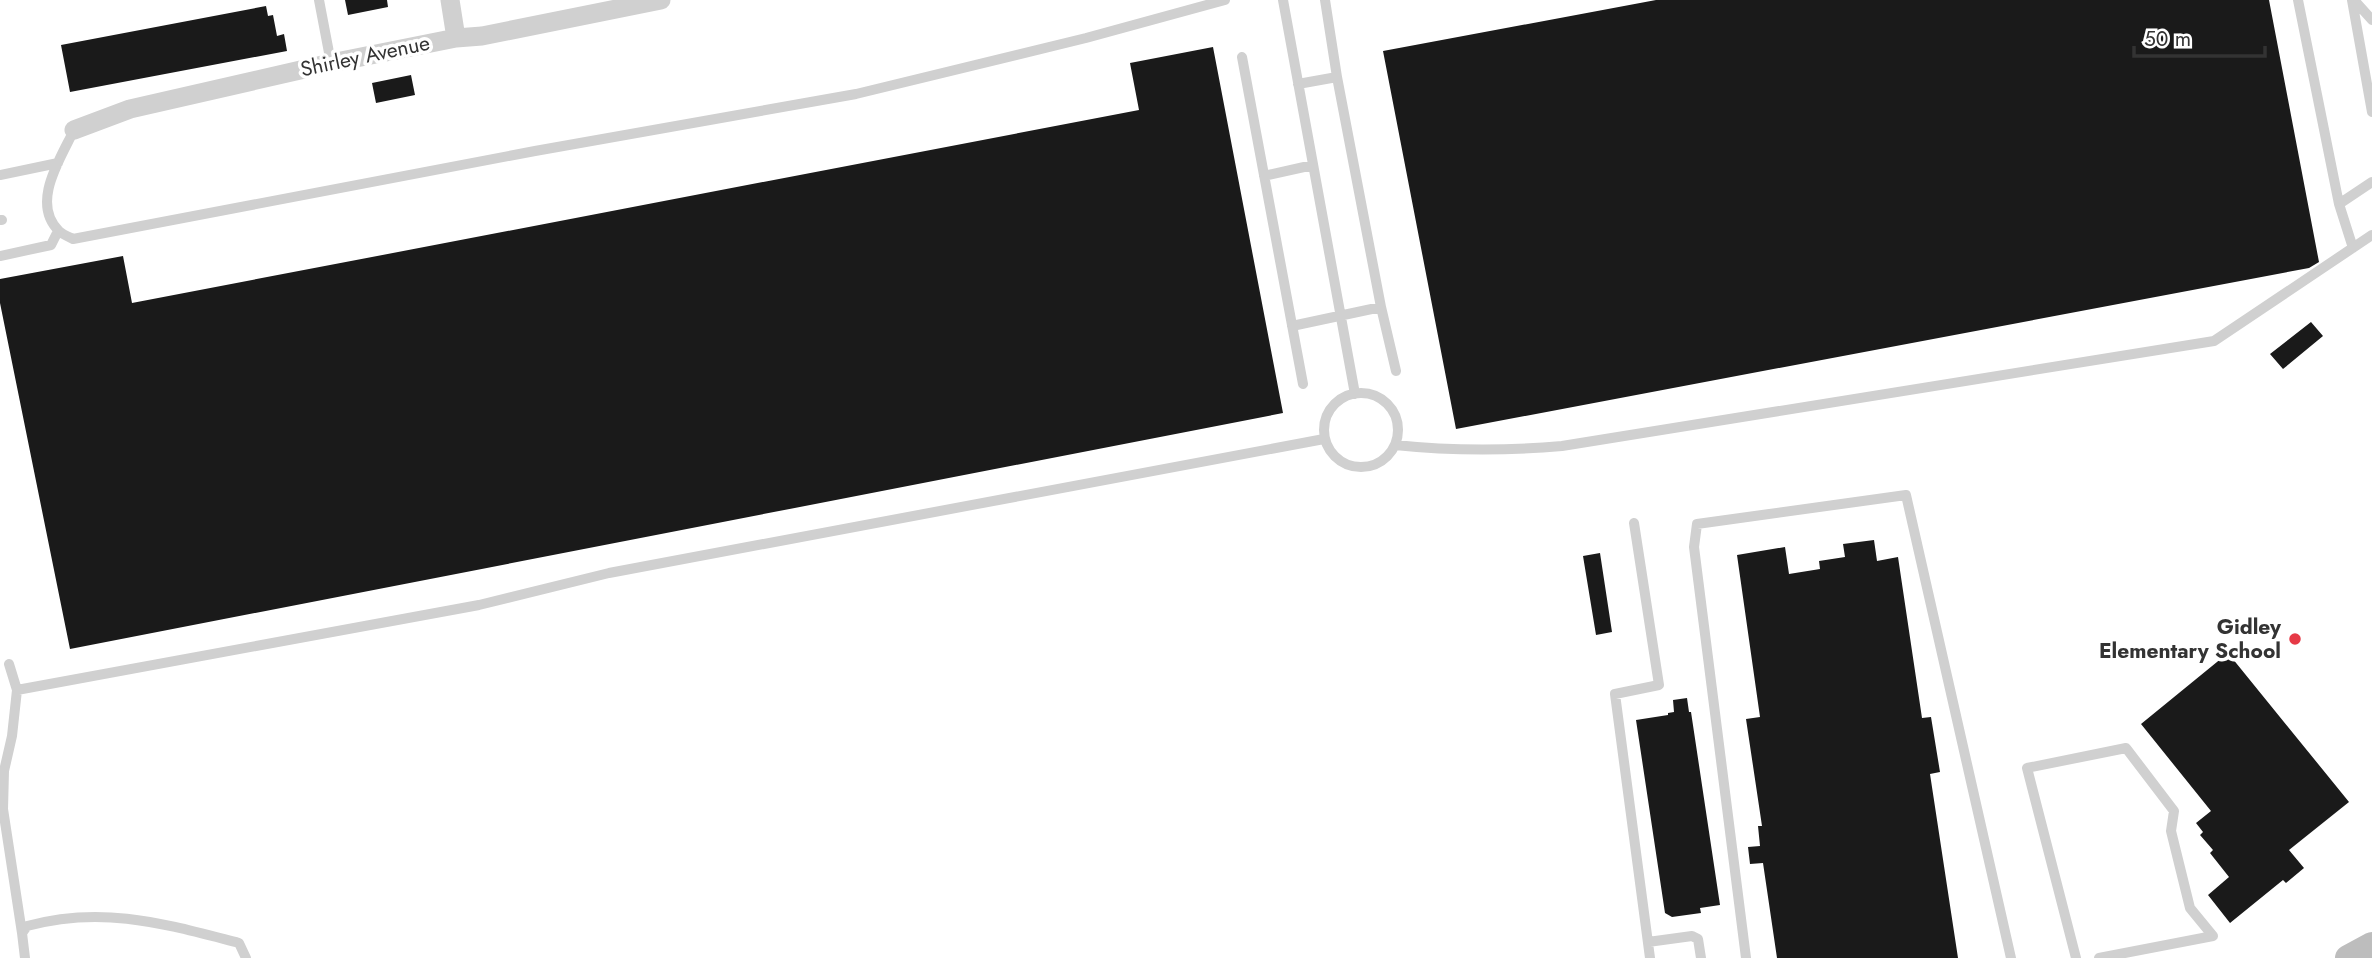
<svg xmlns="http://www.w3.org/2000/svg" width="2372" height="958" font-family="Jost,sans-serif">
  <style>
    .building { fill: #1a1a1a }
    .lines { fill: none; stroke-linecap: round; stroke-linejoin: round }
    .lane { stroke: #d0d0d0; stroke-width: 10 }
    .street { stroke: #d0d0d0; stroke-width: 19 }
    .secondary { stroke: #bdbdbd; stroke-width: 26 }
    .poi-dot { fill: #e63946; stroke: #fff; stroke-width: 2.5 }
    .labels { text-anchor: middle; stroke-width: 7; stroke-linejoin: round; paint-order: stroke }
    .street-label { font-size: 21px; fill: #333; stroke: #fff }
    .poi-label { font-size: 21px; font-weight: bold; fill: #333; stroke: #fff; text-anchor: end }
  </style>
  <rect width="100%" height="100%" fill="#fff"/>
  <!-- building -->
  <path class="building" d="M345,0H387L388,7L348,15Z
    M1656,0H2269L2319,262L2309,268L1456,429L1383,51Z
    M266,6L268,16L273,15L277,36L284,34L287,51L70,92L61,45Z
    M1213,47L1283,413L70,649L0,303V279L123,256L132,303L1139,110L1130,63Z
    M411,75L415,95L376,103L372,83Z
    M2311,322L2323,336L2283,369L2270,354Z
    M1874,540L1877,561L1898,557L1922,718L1931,717L1940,772L1930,774L1958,958H1777L1763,863L1750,864L1748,847L1760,846L1758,826H1762L1746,719L1760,717L1737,555L1785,547L1789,574L1820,569L1819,561L1845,557L1843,544Z
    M1600,553L1612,632L1596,635L1583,556Z
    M2228,653L2349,802L2289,850L2304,868L2286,883L2283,880L2230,923L2208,895L2229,877L2210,853L2213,850L2200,835L2203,832L2196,823L2211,811L2141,724Z
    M1687,698L1689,712H1691L1720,905L1700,908L1701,913L1672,917L1665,913L1636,720L1668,715V713L1674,712L1673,700Z"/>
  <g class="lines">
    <!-- lane -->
    <path class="lane" d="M319,0L331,63
      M1283,0L1355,394
      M1325,0L1337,77
      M2298,0L2339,204
      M2352,0L2372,112
      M2354,0L2372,20
      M1242,57L1303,384
      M74,130C61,158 30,203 59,231C62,234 69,237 73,239L535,151L856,94L1086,38L1225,0
      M0,175L58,163
      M1264,176L1313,165
      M0,220H2
      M2353,248L2339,204L2372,182
      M0,256L51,245L58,231
      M1381,307L1396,371
      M1292,326L1381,307L1337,77L1298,84
      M1324 430a37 37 0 1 1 74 0a37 37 0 1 1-74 0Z
      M1395,445C1452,451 1506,451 1562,446L2214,341L2372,235
      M1634,523L1659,685L1615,694L1650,958
      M9,664L17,690L12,736L4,771L3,809L22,933
      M17,690L479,605L609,573L1324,439
      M1648,942L1692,936L1698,939L1701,958
      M25,958L22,933L27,926C103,905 165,924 239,943L246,958
      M1746,958L1694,547L1697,524L1906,495L2011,958
      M2076,958L2027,768L2126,748L2174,811L2171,831L2190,908L2213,936L2099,958"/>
    <!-- street -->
    <path class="street" d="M450,0L456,38
      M74,130L130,109L331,63L456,38L482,36L661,0"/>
    <!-- secondary -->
    <path class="secondary" d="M2348,958L2372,945"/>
  </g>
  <!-- markers -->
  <circle class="poi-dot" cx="2295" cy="639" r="7"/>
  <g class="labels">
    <!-- street labels -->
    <g class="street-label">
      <text transform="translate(365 56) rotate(-12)" y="7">Shirley Avenue</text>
    </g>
    <!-- poi labels -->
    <g class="poi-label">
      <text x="2281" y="634">Gidley<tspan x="2281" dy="24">Elementary School</tspan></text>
    </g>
  </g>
  <!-- scale -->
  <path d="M2134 46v10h131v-10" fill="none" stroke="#333333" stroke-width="3.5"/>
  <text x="2144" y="46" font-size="21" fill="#333333" stroke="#ffffff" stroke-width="5" paint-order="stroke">50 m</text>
</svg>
